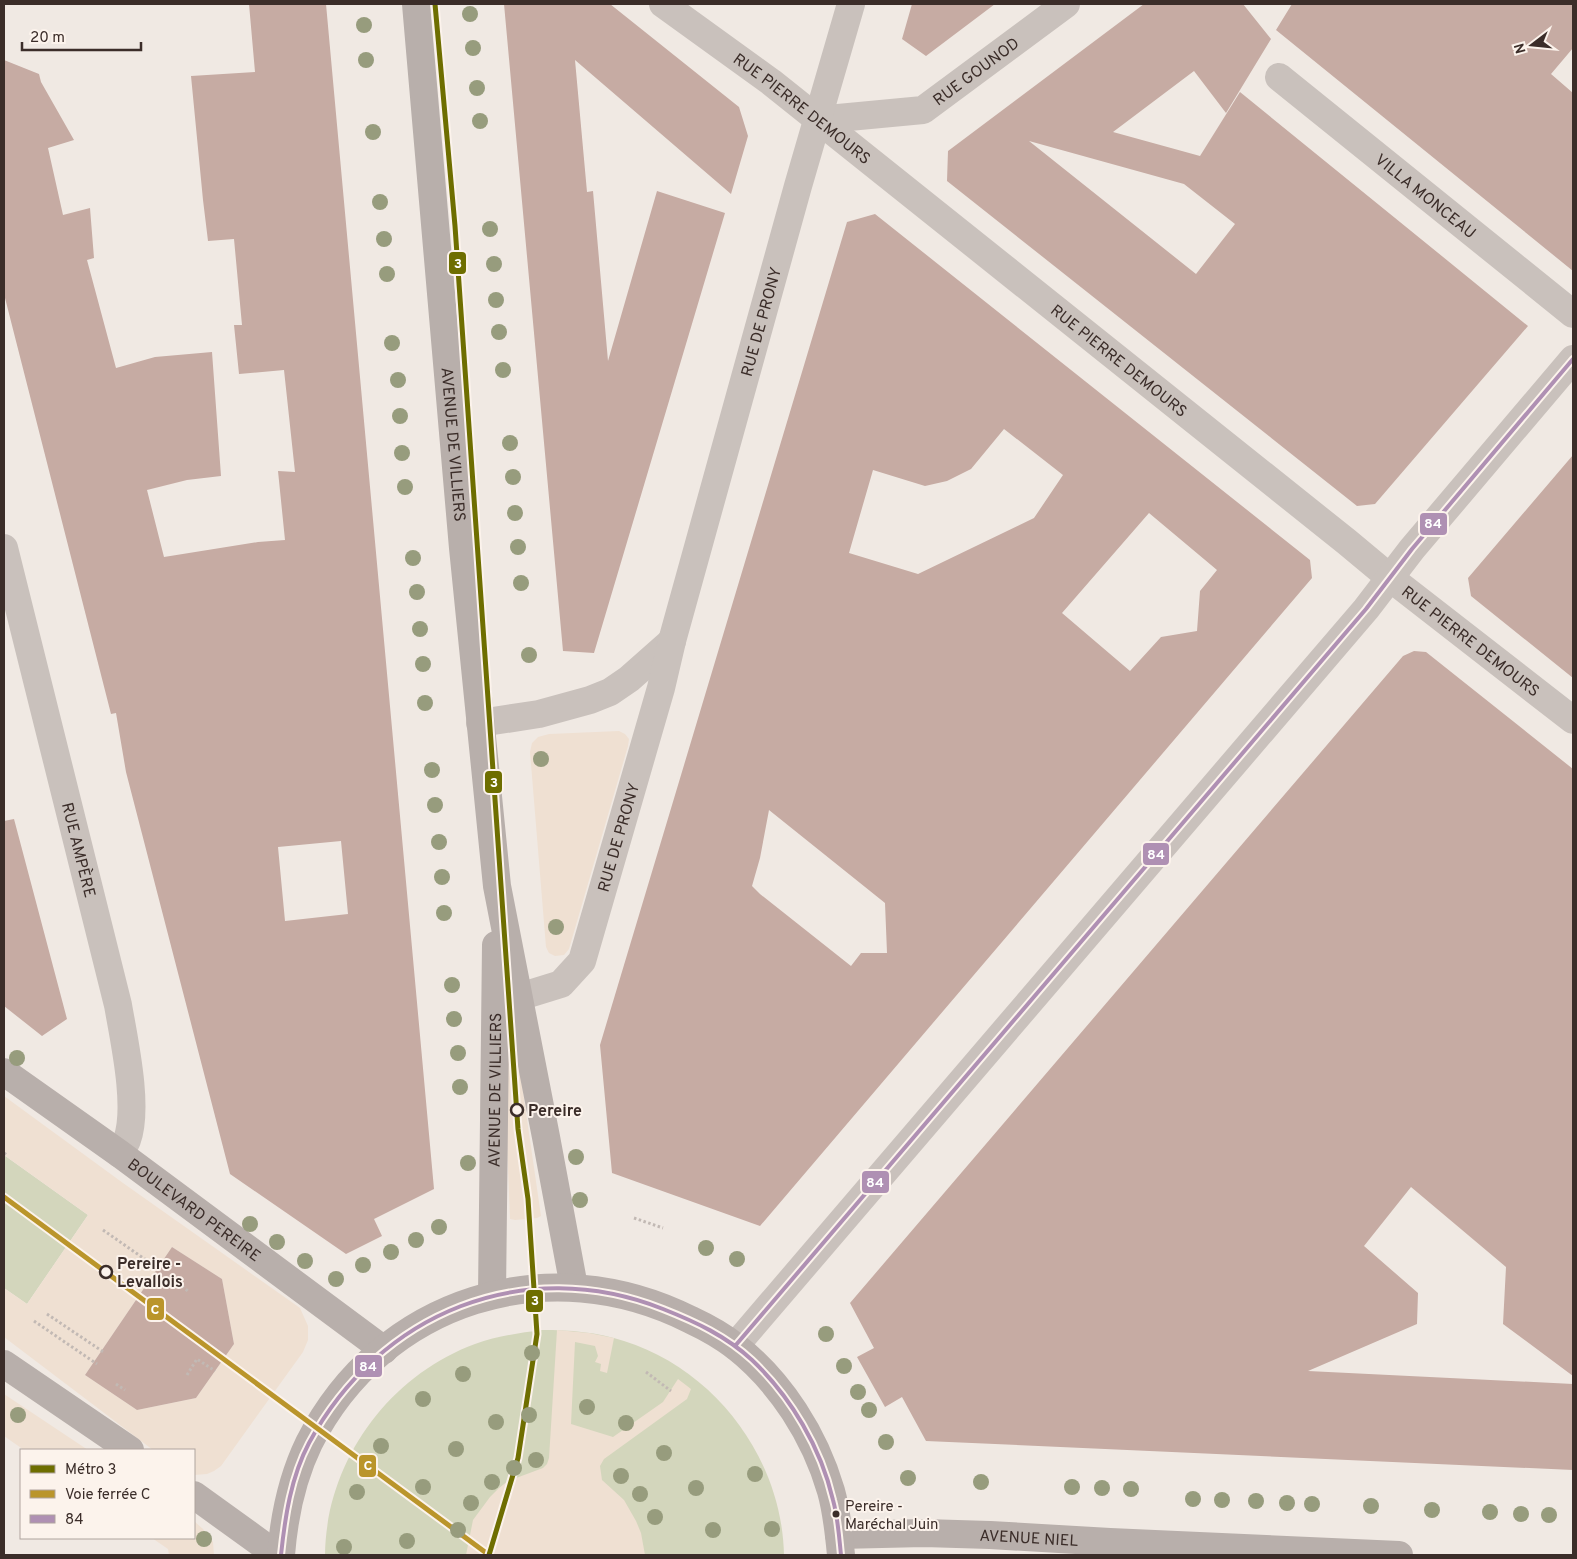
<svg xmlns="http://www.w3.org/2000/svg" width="1577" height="1559" font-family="Overpass,sans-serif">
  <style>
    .green { fill: #d3d6bc }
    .plaza { fill: #efe0d2; fill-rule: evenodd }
    .building { fill: #c6aba3; fill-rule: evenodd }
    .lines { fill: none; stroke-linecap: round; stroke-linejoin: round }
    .path { stroke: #c2b9b4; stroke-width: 3; stroke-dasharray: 2.5 2.5; stroke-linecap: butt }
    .minor { stroke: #c9c1bc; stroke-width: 28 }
    .major { stroke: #b8afab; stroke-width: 28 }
    .bus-1-casing { stroke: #fcf3ec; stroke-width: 8 }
    .bus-1 { stroke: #af90b3; stroke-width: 4 }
    .rail-1-casing { stroke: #fcf3ec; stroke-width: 9 }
    .rail-1 { stroke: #ba952b; stroke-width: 5 }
    .metro-1-casing { stroke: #fcf3ec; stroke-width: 9 }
    .metro-1 { stroke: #6e6e00; stroke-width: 5 }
    .tree { fill: #979c7d }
    .stop-dot { fill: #fcf3ec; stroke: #3b2d29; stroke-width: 2.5 }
    .bus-dot { fill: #3b2d29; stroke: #fcf3ec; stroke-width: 2 }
    .labels { text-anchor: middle; stroke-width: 4; stroke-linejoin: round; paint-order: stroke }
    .bus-label { font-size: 15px; fill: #3b2d29; stroke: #fcf3ec; text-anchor: start }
    .street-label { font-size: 16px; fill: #3b2d29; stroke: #fcf3ec }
    .stop-label { font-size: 16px; font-weight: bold; fill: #3b2d29; stroke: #fcf3ec; text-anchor: start }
    .line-badge { stroke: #fcf3ec; stroke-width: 2 }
    .badge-label { font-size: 14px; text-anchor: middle; font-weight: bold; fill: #fff }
  </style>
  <rect width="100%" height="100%" fill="#f0e9e3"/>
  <!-- green -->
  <path class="green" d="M4,1155L88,1215L27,1304L4,1288Z
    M542,1330C570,1330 597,1332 624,1341C716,1370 782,1459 784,1555H325C326,1462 388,1376 475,1344C497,1336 519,1333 542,1330Z"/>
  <!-- plaza -->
  <path class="plaza" d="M619,731L625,734L629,739L628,746L569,949L564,955L555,956L549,953L546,947L530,752L532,743L538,737L549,734Z
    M509,995L541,1216L537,1218L515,1220L510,1219L506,1117Z
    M4,1096L123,1183L300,1308L308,1326V1340L303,1352L221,1466L214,1471L207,1474L194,1475V1450H153L4,1337V1288L27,1304L88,1215L4,1155ZM172,1247L222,1279L234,1344L196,1398L137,1410L85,1375Z
    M557,1330L589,1333L614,1338L607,1373L600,1371L601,1364L595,1362L598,1356L595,1346L575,1342L571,1424L613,1437L663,1402L678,1379L691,1389L687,1399L604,1459L600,1466L602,1480L624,1500L636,1521L641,1533L645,1555H466L473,1520L490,1497L499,1488L508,1481L543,1468L547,1464L549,1458Z
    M4,1394L88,1450H24L4,1436Z
    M194,1521L203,1529L213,1542L214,1555H169L168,1549L152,1538H194Z"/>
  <!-- building -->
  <path class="building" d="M249,4H326L434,1189L374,1219L382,1236L346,1254L230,1174L126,772L116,713L111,714L4,294V60L39,74L41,82L74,140L48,148L63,215L90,208L94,258L87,260L116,368L155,357L212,352L221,476L187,480L147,490L164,557L258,542L285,540L278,471L295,472L284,370L239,374L234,325H242L234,239L208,241L203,200L191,76L255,72ZM341,841L348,914L285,921L278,847Z
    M504,4H610L739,107L748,136L731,194L575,60L587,192L593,191L608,361L657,191L725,213L594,653L563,651Z
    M912,4H995L926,56L902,39Z
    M1144,4H1243L1271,39L1226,113L1194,71L1113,132L1200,156L1240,92L1528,326L1375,504L1357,506L947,181L948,151ZM1029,141L1184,184L1235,224L1196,274Z
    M1292,4H1573V48L1551,74L1573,93V271L1276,30Z
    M875,214L1310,560L1312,578L760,1226L612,1173L600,1045L847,222ZM1004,429L1063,475L1034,518L918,574L849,553L873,470L925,486L947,481L971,469ZM1149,513L1217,570L1200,591L1197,631L1161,637L1130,671L1062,613ZM769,810L885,903L887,953H861L851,966L760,894L752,886L760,858Z
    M1573,455V678L1471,596L1468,578Z
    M1414,651L1426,652L1573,769V1376L1503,1324L1506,1267L1411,1187L1364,1246L1418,1293L1417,1324L1308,1371L1573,1384V1470L926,1441L902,1397L885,1407L857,1357L874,1348L850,1303L1403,656Z
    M14,819L67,1019L42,1036L4,1006V821Z
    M172,1247L222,1279L234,1344L196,1398L137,1410L85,1375Z"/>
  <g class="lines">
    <!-- path -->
    <path class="path" d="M4,1153L8,1156
      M634,1218L663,1228
      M103,1230L159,1269
      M182,1286L189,1292
      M47,1314L105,1353
      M34,1321L97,1364
      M646,1372L671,1391
      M187,1375L197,1359L215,1371
      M116,1384L125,1390"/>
    <!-- minor -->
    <g class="minor">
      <path id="s1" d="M663,4L771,82L1347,542L1389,577L1573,720"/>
      <path id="s2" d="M1279,77L1573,314"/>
      <path id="s3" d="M817,120L923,110L1066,4"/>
      <path id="s4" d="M4,548L118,1005C124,1040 139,1107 127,1140C125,1145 122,1149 120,1154"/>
      <path d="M480,723L539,714L590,700L610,692L629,679L672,641"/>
      <path id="s5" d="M519,997L561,984L582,961L661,688L672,641L798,186L851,4"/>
      <path d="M735,1346L1366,609L1412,549L1573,359"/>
    </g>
    <!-- major -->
    <g class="major">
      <path id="s6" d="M416,4L463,548L497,886L546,1137L574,1287"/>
      <path id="s7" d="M4,1072L120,1154L384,1350"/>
      <path id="s8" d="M492,1295L496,945"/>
      <path d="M4,1364L130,1450"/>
      <path d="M194,1495L277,1555"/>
      <path id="s9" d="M839,1535L924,1533L990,1535L1110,1542L1399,1555"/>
      <path d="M281,1555C284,1517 292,1478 309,1443C382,1299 549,1248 691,1320C706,1327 722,1336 735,1346C781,1382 815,1436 831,1491C837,1512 839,1534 841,1555"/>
    </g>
    <defs>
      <path id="bus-1" d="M735,1346L1366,609L1412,549L1573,359
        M281,1555C285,1517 291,1477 309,1443C380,1312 524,1254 663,1309C696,1322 726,1336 752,1360C791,1397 821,1448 833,1500C838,1518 839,1536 841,1555"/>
    </defs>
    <!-- bus-1 casing -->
    <use href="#bus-1" class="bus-1-casing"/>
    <!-- bus-1 -->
    <use href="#bus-1" class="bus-1"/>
    <defs>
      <path id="rail-1" d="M4,1197L489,1555"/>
    </defs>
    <!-- rail-1 casing -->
    <use href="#rail-1" class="rail-1-casing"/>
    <!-- rail-1 -->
    <use href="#rail-1" class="rail-1"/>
    <defs>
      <path id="metro-1" d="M435,4L455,226L518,1129L528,1199L537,1334L518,1458L489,1555"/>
    </defs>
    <!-- metro-1 casing -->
    <use href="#metro-1" class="metro-1-casing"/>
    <!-- metro-1 -->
    <use href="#metro-1" class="metro-1"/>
  </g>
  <!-- trees -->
  <g class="tree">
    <circle cx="470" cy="14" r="8"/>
    <circle cx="364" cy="25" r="8"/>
    <circle cx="473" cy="48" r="8"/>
    <circle cx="366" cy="60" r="8"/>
    <circle cx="477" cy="88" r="8"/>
    <circle cx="480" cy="121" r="8"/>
    <circle cx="373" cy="132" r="8"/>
    <circle cx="380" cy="202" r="8"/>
    <circle cx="490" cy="229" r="8"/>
    <circle cx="384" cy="239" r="8"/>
    <circle cx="494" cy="264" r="8"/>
    <circle cx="387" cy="274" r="8"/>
    <circle cx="496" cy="300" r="8"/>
    <circle cx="499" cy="332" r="8"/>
    <circle cx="392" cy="343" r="8"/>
    <circle cx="503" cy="370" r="8"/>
    <circle cx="398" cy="380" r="8"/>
    <circle cx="400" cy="416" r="8"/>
    <circle cx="510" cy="443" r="8"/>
    <circle cx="402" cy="453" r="8"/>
    <circle cx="513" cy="477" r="8"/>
    <circle cx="405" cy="487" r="8"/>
    <circle cx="515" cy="513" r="8"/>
    <circle cx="518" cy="547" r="8"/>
    <circle cx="413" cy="558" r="8"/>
    <circle cx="521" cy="583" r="8"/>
    <circle cx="417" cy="592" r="8"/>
    <circle cx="420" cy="629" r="8"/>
    <circle cx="529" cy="655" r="8"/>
    <circle cx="423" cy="664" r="8"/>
    <circle cx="425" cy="703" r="8"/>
    <circle cx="541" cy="759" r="8"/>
    <circle cx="432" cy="770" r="8"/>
    <circle cx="435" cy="805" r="8"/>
    <circle cx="439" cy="842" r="8"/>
    <circle cx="442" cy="877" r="8"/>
    <circle cx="444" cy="913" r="8"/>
    <circle cx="556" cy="927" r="8"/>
    <circle cx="452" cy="985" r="8"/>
    <circle cx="454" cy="1019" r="8"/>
    <circle cx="458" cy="1053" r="8"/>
    <circle cx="17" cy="1058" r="8"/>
    <circle cx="460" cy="1087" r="8"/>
    <circle cx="576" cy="1157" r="8"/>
    <circle cx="468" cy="1163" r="8"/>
    <circle cx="580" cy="1200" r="8"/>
    <circle cx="250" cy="1224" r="8"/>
    <circle cx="439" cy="1227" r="8"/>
    <circle cx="416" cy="1240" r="8"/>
    <circle cx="277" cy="1242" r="8"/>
    <circle cx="706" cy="1248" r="8"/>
    <circle cx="391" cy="1252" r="8"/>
    <circle cx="737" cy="1259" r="8"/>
    <circle cx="305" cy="1261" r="8"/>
    <circle cx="363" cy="1265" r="8"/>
    <circle cx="336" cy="1279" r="8"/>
    <circle cx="826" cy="1334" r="8"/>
    <circle cx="532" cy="1353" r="8"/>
    <circle cx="844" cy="1366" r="8"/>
    <circle cx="463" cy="1374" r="8"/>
    <circle cx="858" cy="1392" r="8"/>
    <circle cx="423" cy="1399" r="8"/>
    <circle cx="587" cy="1407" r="8"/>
    <circle cx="869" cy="1410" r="8"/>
    <circle cx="18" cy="1415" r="8"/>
    <circle cx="529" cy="1415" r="8"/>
    <circle cx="496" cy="1422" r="8"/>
    <circle cx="626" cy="1423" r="8"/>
    <circle cx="886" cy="1442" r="8"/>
    <circle cx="381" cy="1446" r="8"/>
    <circle cx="456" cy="1449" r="8"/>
    <circle cx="664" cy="1453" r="8"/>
    <circle cx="536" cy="1460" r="8"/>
    <circle cx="514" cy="1468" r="8"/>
    <circle cx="755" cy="1474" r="8"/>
    <circle cx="621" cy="1476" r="8"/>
    <circle cx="908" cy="1478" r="8"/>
    <circle cx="492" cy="1482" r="8"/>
    <circle cx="981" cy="1482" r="8"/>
    <circle cx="423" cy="1487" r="8"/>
    <circle cx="1072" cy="1487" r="8"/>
    <circle cx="696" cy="1488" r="8"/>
    <circle cx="1102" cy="1488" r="8"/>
    <circle cx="1131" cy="1489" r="8"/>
    <circle cx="357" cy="1492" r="8"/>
    <circle cx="640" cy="1494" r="8"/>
    <circle cx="1193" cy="1499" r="8"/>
    <circle cx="1222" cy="1500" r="8"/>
    <circle cx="1256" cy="1501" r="8"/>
    <circle cx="471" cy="1503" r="8"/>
    <circle cx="1287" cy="1503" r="8"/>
    <circle cx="1312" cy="1504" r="8"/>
    <circle cx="1371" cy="1506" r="8"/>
    <circle cx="1432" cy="1510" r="8"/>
    <circle cx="1490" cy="1512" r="8"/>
    <circle cx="1521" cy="1514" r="8"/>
    <circle cx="1549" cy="1515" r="8"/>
    <circle cx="655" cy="1517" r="8"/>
    <circle cx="772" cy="1529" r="8"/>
    <circle cx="458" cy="1530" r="8"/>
    <circle cx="713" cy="1530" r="8"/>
    <circle cx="204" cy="1539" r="8"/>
    <circle cx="407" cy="1541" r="8"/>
    <circle cx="344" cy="1547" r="8"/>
  </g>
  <!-- markers -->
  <g class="stop-dot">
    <circle cx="517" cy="1110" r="6"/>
    <circle cx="106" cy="1272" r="6"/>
  </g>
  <circle class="bus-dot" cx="836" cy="1514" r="4.5"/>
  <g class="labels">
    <!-- bus labels -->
    <g class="bus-label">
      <text x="845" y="1511">Pereire -<tspan x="845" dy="18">Maréchal Juin</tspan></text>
    </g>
    <!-- street labels -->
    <g class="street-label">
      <text dy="6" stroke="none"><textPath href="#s3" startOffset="172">RUE GOUNOD</textPath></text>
      <text dy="6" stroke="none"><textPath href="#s1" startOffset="174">RUE PIERRE DEMOURS</textPath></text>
      <text dy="6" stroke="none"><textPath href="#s2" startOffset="189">VILLA MONCEAU</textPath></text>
      <text dy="6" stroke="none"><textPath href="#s5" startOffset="739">RUE DE PRONY</textPath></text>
      <text dy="6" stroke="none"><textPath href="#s1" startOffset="579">RUE PIERRE DEMOURS</textPath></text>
      <text dy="6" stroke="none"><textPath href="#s6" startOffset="442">AVENUE DE VILLIERS</textPath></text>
      <text dy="6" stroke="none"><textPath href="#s1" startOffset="1029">RUE PIERRE DEMOURS</textPath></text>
      <text dy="6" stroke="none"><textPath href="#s5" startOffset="204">RUE DE PRONY</textPath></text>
      <text dy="6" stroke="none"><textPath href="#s4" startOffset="311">RUE AMPÈRE</textPath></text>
      <text dy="6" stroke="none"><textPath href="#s8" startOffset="205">AVENUE DE VILLIERS</textPath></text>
      <text dy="6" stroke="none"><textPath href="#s7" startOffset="235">BOULEVARD PEREIRE</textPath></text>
      <text dy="6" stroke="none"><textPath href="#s9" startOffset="190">AVENUE NIEL</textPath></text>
    </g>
    <!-- stop labels -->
    <g class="stop-label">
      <text x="528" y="1116">Pereire</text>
      <text x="117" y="1269">Pereire -<tspan x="117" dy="18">Levallois</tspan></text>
    </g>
  </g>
  <g class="line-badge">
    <rect x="448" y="251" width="19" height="24" rx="5" fill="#6e6e00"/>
    <rect x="1419" y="512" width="29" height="24" rx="5" fill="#af90b3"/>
    <rect x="484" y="770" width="19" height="24" rx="5" fill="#6e6e00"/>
    <rect x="1142" y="842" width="28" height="24" rx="5" fill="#af90b3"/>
    <rect x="861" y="1170" width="29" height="24" rx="5" fill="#af90b3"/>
    <rect x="525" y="1289" width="19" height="24" rx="5" fill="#6e6e00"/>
    <rect x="146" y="1297" width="19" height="24" rx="5" fill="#ba952b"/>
    <rect x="354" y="1354" width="29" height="24" rx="5" fill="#af90b3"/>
    <rect x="358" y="1454" width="19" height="24" rx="5" fill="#ba952b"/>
  </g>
  <g class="badge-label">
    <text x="458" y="268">3</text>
    <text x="1433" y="528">84</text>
    <text x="494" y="787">3</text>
    <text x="1156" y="859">84</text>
    <text x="875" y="1187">84</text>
    <text x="535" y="1305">3</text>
    <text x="155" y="1314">C</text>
    <text x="368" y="1371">84</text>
    <text x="368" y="1470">C</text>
  </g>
  <!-- border -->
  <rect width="1577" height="1559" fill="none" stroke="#3b2d29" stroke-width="10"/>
  <!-- legend -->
  <rect x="20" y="1449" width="175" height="90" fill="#fcf3ec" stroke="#afa49e"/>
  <rect x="30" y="1465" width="25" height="8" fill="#6e6e00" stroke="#afa49e"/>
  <text x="65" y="1474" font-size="15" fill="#3b2d29">Métro 3</text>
  <rect x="30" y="1490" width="25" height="8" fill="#ba952b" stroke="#afa49e"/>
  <text x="65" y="1499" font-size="15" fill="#3b2d29">Voie ferrée C</text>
  <rect x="30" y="1515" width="25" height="8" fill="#af90b3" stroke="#afa49e"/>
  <text x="65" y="1524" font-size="15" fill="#3b2d29">84</text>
  <!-- north arrow -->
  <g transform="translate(1532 45) rotate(254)" stroke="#fcf3ec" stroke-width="4" paint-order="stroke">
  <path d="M0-4L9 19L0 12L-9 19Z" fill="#3b2d29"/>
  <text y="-8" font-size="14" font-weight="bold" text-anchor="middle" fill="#3b2d29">N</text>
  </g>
  <!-- scale -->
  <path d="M22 42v8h119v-8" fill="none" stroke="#3b2d29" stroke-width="2.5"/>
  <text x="30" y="42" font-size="15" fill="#3b2d29" stroke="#fcf3ec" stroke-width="4" paint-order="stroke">20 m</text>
</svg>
